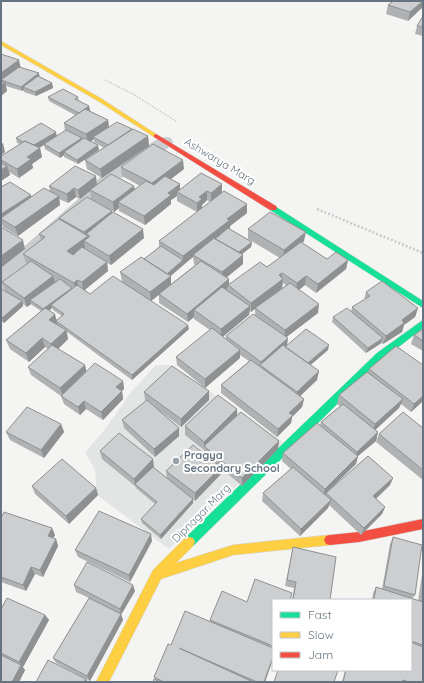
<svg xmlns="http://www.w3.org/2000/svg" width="424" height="683" font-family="Quicksand,sans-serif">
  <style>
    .built { fill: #e3e4e4 }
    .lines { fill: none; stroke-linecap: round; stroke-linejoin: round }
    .fast-casing { stroke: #d0d1d1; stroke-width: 1 }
    .slow-casing { stroke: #d0d1d1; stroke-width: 1 }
    .jam-casing { stroke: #d0d1d1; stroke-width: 1 }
    .path-far1 { stroke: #c9cac9; stroke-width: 1.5; stroke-dasharray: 1.5 1.5; stroke-linecap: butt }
    .path { stroke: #c9cac9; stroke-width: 2.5; stroke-dasharray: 2 2; stroke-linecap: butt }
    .street { fill: #cacccd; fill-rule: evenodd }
    .fast { fill: #16e098; fill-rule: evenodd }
    .slow { fill: #ffcf43; fill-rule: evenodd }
    .jam { fill: #f24e42; fill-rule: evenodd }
    .wall { fill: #afb1b2; fill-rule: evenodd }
    .shaded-wall { fill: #8f9091 }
    .building { fill: #cccecf; stroke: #8f9091 }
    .poi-dot { fill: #98a1a9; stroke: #fff; stroke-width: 1.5 }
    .labels { text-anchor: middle; stroke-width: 4; stroke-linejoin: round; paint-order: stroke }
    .street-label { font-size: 11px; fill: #667481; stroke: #fff }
    .poi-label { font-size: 11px; font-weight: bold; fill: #667481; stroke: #fff; text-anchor: start }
  </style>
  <rect width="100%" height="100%" fill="#f4f4f3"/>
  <!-- built -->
  <path class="built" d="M156,365H172L283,442L169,549L97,495L95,469L85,453L106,428L131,392Z"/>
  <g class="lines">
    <defs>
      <path id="fast" d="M273,205L423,301V308L270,210L269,208Z
        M423,320V328L383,359L193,546L189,547L185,546L183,542L185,538L377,353Z"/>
      <path id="slow" d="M1,41L102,99L159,136L156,138L154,137L98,101L1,45Z
        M330,535L334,536L336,540L334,544L330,545L233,555L161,579L109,682H96L153,570L185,538L189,537L193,538L195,542L193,546L176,563L233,545Z"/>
      <path id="jam" d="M156,134L276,206L277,208L276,210H270L154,137V135Z
        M423,519V529L359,542L330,545L326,544L324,540L326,536L330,535L359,532Z"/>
    </defs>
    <!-- fast casing -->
    <use href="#fast" class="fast-casing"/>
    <!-- slow casing -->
    <use href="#slow" class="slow-casing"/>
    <!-- jam casing -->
    <use href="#jam" class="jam-casing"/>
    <!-- path-far1 -->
    <path class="path-far1" d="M105,80L133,94L177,122"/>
    <!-- path -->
    <path class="path" d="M317,209L423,253"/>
    <!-- street -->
    <path class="street" d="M165,137L171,138L173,142L171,146L114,183L97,201L17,275L8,289L1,291V268L3,265L85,193L102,175L159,138Z"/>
    <!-- fast -->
    <use href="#fast" class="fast"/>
    <!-- slow -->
    <use href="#slow" class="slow"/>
    <!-- jam -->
    <use href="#jam" class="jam"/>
  </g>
  <!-- wall -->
  <path class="wall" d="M423,1L408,21L386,14L388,5Z
    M423,16V36L415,34L417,26Z
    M1,54L21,67L52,83L53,88L36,96L24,92V90L22,91L6,86L7,91L1,96Z
    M48,97H78L79,101L89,106L90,111L108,120L109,127L132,129L148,136L149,146L102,178L87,169L85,160L104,148L94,142V139L91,142L99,150L78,164L64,157V155L60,158L45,149L44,145L39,148H40L42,157L32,164L33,168L19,178L9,172L10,175L1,181V156L20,144L17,143L16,138L57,136L65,131L64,123L75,115L49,101Z
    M121,167L184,169L170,179L180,184V190L222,184V192L247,204V213L230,226V229L252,242L251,247L242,254L243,264L227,277L229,284L267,267L280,258L248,239V229L304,241L302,243L327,259L348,260L346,269L316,293L305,285L299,290L318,313L286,337L287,345L328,350L310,365L317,380L300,396L304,399L302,407L292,417L291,423L277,437L221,393V385L249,361L240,355V358L205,388L177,365L176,357L210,330L194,319V317L188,322L159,303V295L151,301L189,329L132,380L67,332L68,339L58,349L85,365L86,372L123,381L124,389L122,391L123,399L103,420L86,409L80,415L64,404L61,396L31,375L28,367L48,349L45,347L29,362L10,349L6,340L41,311L32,305L31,304L27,307L23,304V306L4,323L1,321V289L5,291L2,282L27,264L26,263L23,254L41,240L39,234L60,220L59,218L113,213L144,238L111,265L107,263L108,271L85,290L90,294L122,281L120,272L144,259L159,247V241L197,212L177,201V196L171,200V204L145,225L119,211V208L114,212L91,199L90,191L80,199L76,197L68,203L59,199L60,205L18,236L3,227L2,224L1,225V187L31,197L50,191L49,186L97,184L134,186L135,189L140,186L122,176ZM207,200L210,202L202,208V205ZM193,257L194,264L195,265L171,284V276ZM283,283L286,285L269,298L282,288ZM52,308L53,310L62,316L57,320L50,310ZM255,308V315L226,336V339L223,337L249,315L250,311L251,312Z
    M366,292L418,308L415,317L404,325L402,332L383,344L382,343L366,353L332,322L333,317L351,312L352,307L364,300Z
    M423,329V351L411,344L414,335Z
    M369,369L423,401L411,412L401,404L399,408L375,430L378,432L376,441L358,456L356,464L331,488L393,478L390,485L376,499L385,507L382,514L361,535L329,505L328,508L300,536L262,501L263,493L291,469L282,461L283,453L320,425L321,422L340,406L337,404L339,395L368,373Z
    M209,391V400L181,427L159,410L179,428V436L155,457L124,428L122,420L146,401L145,400L144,392Z
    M237,409V416L279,441L278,449L242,486L221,468V474L195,501L193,499V503L161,539L142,523L141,519L155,504L136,488L135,486L102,459L100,451L154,467V468L167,478L166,471L204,454V450L185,435V426Z
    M61,424L64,432L44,458L10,440L6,432Z
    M423,428V480L376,442L379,434Z
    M32,486L96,488L98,495L69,524L35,494Z
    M1,518L52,528L55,535L53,538L56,539L58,546L43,577L35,574L26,591L1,582Z
    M393,537L415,595L412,599L418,601L423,568V682H342L345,670H411V600H372L373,593L376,587L382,589L390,544Z
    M152,541L130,582L78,557L75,550Z
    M293,547L330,600H292L294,588L285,586Z
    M74,585L135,591L121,614L123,620L90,681L56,663L53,658L89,598L76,592Z
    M292,593L290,600H273V659L265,682H153L155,680L154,677L171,645L210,621V620L247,602Z
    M1,609L45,615L49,620L23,667L22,666L25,670L19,682H1Z"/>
  <!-- shaded-wall -->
  <path class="shaded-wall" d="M423,1V7L408,21L410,12Z
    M19,60L21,69L1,80L2,83L1,84V73Z
    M39,73L40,78L23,87L24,90L22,91L21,87Z
    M5,82L7,91L1,96V85Z
    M52,83L53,88L36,96L35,92Z
    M89,106L90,111L80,118L79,113Z
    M108,120L109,129L93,137L94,139L88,143L86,134Z
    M56,132L57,137L44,144V145L33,152L31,147Z
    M148,136L149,146L102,178L100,169Z
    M82,138L83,143L64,152V155L60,158L59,153Z
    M3,143L5,152L1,155V144Z
    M98,145L99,150L78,164L77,160Z
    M40,148L42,157L32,164L33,168L19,178L17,169L27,157Z
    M183,160L184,169L153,193L152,183Z
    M7,166L10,175L1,181V170Z
    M96,176L97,185L90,190V191L80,199L78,190Z
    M180,184V193L177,192V196L171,200V204L145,225L144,216L168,193Z
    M222,184V193L211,202V193Z
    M134,186L135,195L118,202L119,208L114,212L113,202Z
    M74,188L76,197L68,203L67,194Z
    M207,191V200L202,205V208L197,212V203L199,197Z
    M31,195L33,204L1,219V214Z
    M59,196L60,205L18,236L15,227Z
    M247,204V213L230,226V229L193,255V257L183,265V256L227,219Z
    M112,211L114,220L90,236L86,234V237L88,236L89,244L84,241L85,248L69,261L67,251L85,238L84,232Z
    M143,229L144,238L111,265L109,256Z
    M306,232L304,241L283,259L284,250Z
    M23,240L25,249L2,267L1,264V256Z
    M252,242L251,247L237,258L238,253Z
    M243,255V264L222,281V272Z
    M183,260V265L169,277L171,276V285L151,301L150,292L164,276Z
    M348,260L346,269L316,293L318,284Z
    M107,262L108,271L83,291L82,282Z
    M282,273L281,280L283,279L282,288L251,312V303L279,275Z
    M53,276L56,285L30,300L31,304L27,307L24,298Z
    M306,276L305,285L296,292L297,283Z
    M229,279V286L228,285L227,289L198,313L194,310V317L188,322L187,314Z
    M77,280L79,289L75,292L74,283Z
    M72,288L73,292L51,305L52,308L44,314L43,309Z
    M22,301L23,306L4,323L2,318Z
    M319,304L318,313L284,339L285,330Z
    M250,306L249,315L221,338V329Z
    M418,308L415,317L404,325L402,332L383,344L386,336L402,320Z
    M55,314L57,322L56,321L57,324L52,328L49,320Z
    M188,325L189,329L132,380V375Z
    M66,330L68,339L54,353L51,344Z
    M42,338L45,347L29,362L26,353Z
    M288,338L287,347L261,365V362Z
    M383,338L381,343L366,353L368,348Z
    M329,345L328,350L306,369V365Z
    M240,350V358L205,388V379Z
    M85,365L87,374L63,397L60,388Z
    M319,371L317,380L296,400L297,392Z
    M123,381L124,389L122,391L123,399L103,420L101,412L116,387Z
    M209,391V400L181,427V419Z
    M423,396V401L411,412L414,404Z
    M304,399L302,407L292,417L291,423L277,437L278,429L289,413Z
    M403,399L399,408L373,432L375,424Z
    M84,401L86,409L80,415L78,407Z
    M237,409V417L204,446V442Z
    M61,424L64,432L44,458L41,450Z
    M179,428V436L155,457L154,449Z
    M378,432L376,441L358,456L356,464L323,496L325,489L354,460L357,452Z
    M279,441L278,449L242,486V478Z
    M153,459L154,467L136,485L135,484V486L134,479Z
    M221,467V474L195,501V493Z
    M393,478L390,485L370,504L373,496Z
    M96,488L98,495L69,524L66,516Z
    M193,499V503L161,539L160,535Z
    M331,500L328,508L300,536L301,529Z
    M385,507L382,514L361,535L364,528Z
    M52,528L55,535L51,543L48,536Z
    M151,534L152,541L130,582L129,575Z
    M56,539L58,546L43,577L40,570Z
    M31,567L35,574L26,591L23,585Z
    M133,585L135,591L121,615L120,609Z
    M121,614L123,620L90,681L87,676Z
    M45,615L49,620L23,667L19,662Z
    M273,657V659L265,682H264Z
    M21,665L25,670L19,682H12Z
    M86,679L88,682H84Z"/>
  <!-- building -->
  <path class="building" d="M393,1H423L410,12L388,5Z
    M423,16V27L417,26Z
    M1,54L19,60L1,73Z
    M19,67L39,73L21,87L1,80Z
    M38,76L52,83L35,92L23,87Z
    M1,81L5,82L1,85Z
    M63,89L78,97L75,99L89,106L79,113L48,97Z
    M85,109L108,120L86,134L64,123Z
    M117,122L132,129L108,145L93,137Z
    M41,123L56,132L34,145L25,141L23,142L16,138Z
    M133,129L148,136L100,169L85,160Z
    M66,130L82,138L59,153L44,144Z
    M84,138L98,145L77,160L64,152Z
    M25,141L40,148L27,157L31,159L17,169L1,160V156Z
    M153,144L183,160L152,183L121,167Z
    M1,163L7,166L1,170Z
    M75,166L96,176L78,190L74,188L67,194L49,186Z
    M201,173L222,184L211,193L207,191L199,197L202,199L197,203L177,192Z
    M111,174L134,186L113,202L90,190Z
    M165,176L180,184L168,193L171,195L144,216L118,202L146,181L154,185Z
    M10,182L31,195L1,214V187Z
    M44,188L59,196L15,227L1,219V218Z
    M224,191L247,204L227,219L230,220L183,256L159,241Z
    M87,197L112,211L84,232L59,218Z
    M113,212L143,229L109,256L84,241L90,236L86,234Z
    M270,212L306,232L284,250L248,229Z
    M59,219L88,236L67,251L73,255L82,247L107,262L82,282L77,280L74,283L23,254L45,237L39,234Z
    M1,227L23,240L1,256Z
    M228,228L252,242L239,252L215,239Z
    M214,238L243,255L222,272L193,255Z
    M301,242L327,259L336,252L348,260L318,284L306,276L297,283L282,273L279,275L283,279L251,303L228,285L260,262L267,267Z
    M161,246L183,260L167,274L144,259Z
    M141,257L171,276L150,292L120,272Z
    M31,261L53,276L24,298L2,282Z
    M201,261L229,279L187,314L159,294Z
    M113,276L188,325L132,375L56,321L64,314L51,305L77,285L90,294Z
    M60,279L72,288L43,309L30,300Z
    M382,281L418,308L402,320L404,323L386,336L352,307L370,296L366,292Z
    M290,283L319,304L285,330L255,308Z
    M222,287L250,306L221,329L194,310Z
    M1,289L22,301L2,318L1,317Z
    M45,308L55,314L49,320L66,330L51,344L42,338L26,353L6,340Z
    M347,308L383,338L368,348L333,317Z
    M253,314L288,338L261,362L226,336Z
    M212,328L240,350L205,379L176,357Z
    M306,329L329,345L308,363L285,347Z
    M423,329V341L414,335Z
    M52,345L85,365L60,388L28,367Z
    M283,345L319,371L297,392L260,365Z
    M396,346L423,365V396L414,404L369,369Z
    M251,360L304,399L289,413L293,415L278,429L221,385Z
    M95,363L123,381L116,387L122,391L101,412L84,401L78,407L61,396Z
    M172,366L209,391L181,419L144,392Z
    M367,372L403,399L375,424L339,395Z
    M218,395L237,409L204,442L185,426Z
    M147,400L179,428L154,449L122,420Z
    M343,404L378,432L357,452L321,422Z
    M27,407L61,424L41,450L6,432Z
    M241,412L279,441L242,478L204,446Z
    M403,412L423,428V470L379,434Z
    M317,423L358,456L325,489L283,453Z
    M119,433L153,459L134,479L100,451Z
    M193,445L221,467L195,493L166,471Z
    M368,456L393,478L373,496L385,507L364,528L326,493Z
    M62,459L96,488L66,516L32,486Z
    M153,467L193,499L160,535L141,519L157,502L135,484Z
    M293,467L331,500L301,529L263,493Z
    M99,511L151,534L129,575L75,550Z
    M4,512L52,528L48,536L56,539L40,570L31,567L23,585L1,577V518Z
    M393,537L422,545L415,595L384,586Z
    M293,547L336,557L330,600H293L296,582L287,580Z
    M87,562L133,585L120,609L74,585Z
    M255,579L292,593L290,600H273V646L210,620L222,591L247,602Z
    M376,587L423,602V645L411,641V600H374Z
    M423,588V599L422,598Z
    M7,598L45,615L19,662L1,653V609Z
    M89,598L121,614L87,676L53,658Z
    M185,611L273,648V657L264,682H257L179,648L253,682H164L154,677L168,644L171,645Z
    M411,642L423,647V682H409L403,680L402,682H343L346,670H411Z
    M1,655L21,665L12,682H1Z
    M48,660L86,679L84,682H36Z
    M278,670H338L334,682H274Z
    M154,679L160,682H153Z"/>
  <!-- markers -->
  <circle class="poi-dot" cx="176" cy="461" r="4"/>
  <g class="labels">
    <!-- street labels -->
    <g class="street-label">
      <text transform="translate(220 161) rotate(31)" y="4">Ashwarya Marg</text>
      <text transform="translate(201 513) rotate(-45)" y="4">Dipnagar Marg</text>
    </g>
    <!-- poi labels -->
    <g class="poi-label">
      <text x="184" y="459">Pragya<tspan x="184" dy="13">Secondary School</tspan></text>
    </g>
  </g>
  <!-- border -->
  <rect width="424" height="683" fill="none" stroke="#667481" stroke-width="4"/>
  <!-- legend -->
  <rect x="272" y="599" width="140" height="72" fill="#ffffff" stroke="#c2c7cd"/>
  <rect x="280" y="612" width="20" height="6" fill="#16e098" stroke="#c2c7cd"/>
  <text x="308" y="619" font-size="12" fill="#667481">Fast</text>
  <rect x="280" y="632" width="20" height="6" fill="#ffcf43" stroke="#c2c7cd"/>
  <text x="308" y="639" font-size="12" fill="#667481">Slow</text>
  <rect x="280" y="652" width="20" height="6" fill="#f24e42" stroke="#c2c7cd"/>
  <text x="308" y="659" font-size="12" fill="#667481">Jam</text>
</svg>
